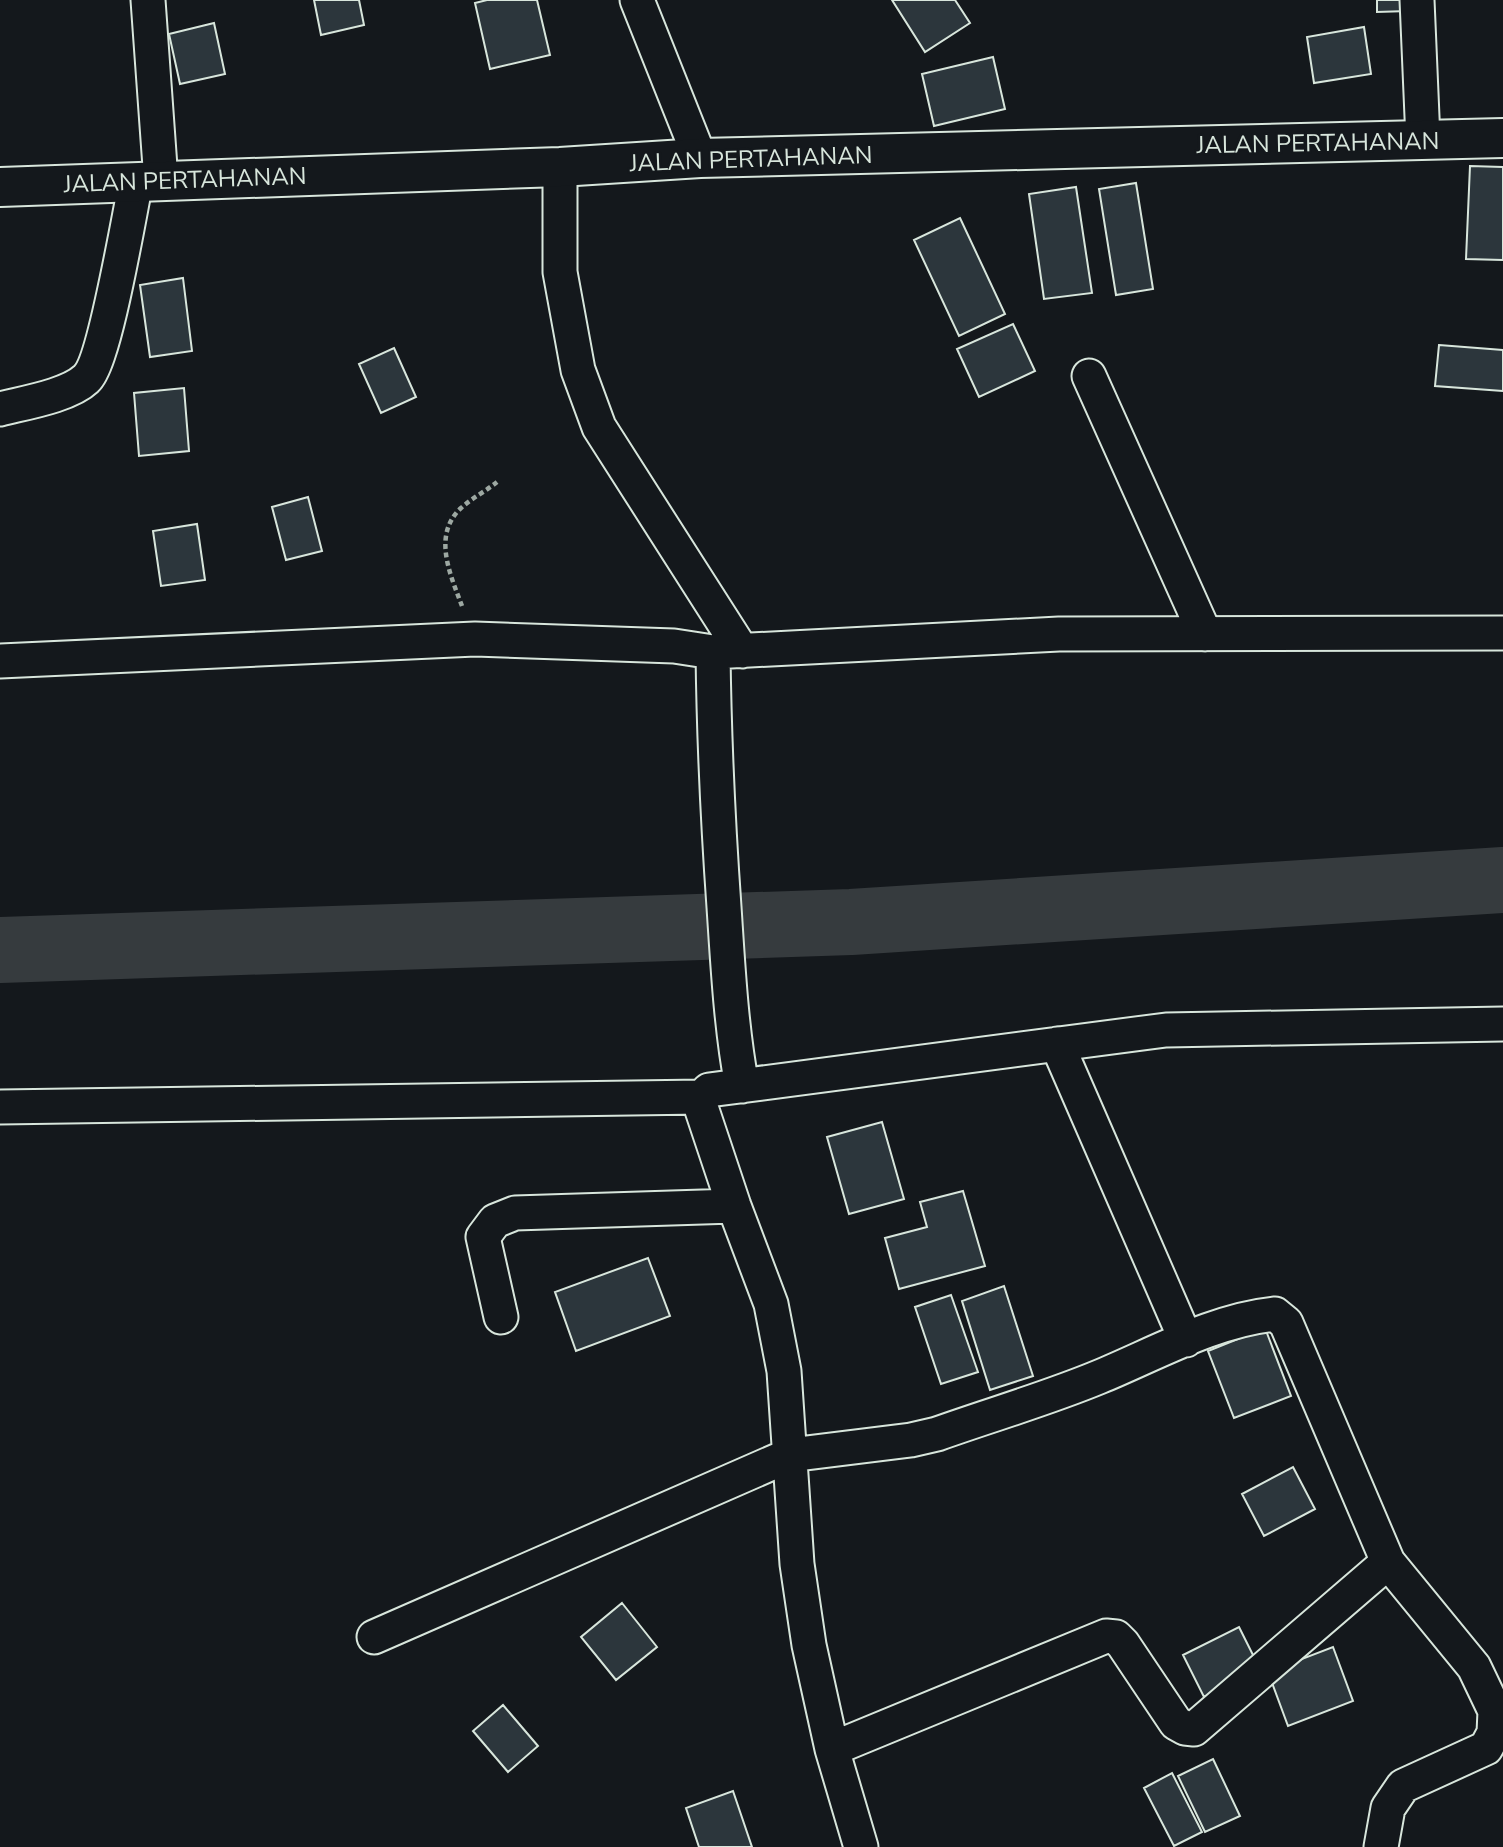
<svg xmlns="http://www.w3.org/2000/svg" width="1503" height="1847" font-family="'Nunito Sans',sans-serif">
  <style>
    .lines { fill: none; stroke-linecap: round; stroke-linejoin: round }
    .river { stroke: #363b3e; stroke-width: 66 }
    .building { fill: #2c363c; stroke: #d8e6dc; stroke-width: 2 }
    .street-casing { stroke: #d8e6dc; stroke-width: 37 }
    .highway-casing { stroke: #d8e6dc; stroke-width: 42 }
    .path { stroke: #9da8a2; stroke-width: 4.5; stroke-dasharray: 5 3.5; stroke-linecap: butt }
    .street { stroke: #14181c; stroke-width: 33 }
    .highway { stroke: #14181c; stroke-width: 38 }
    .labels { text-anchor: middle; stroke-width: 5; stroke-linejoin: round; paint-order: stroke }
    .street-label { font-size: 24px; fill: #d8e6dc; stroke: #14181c }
  </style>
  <rect width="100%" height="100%" fill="#14181c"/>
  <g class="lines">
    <!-- river -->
    <path class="river" d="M0,950L851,922L1503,880"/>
  </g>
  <!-- building -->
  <path class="building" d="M314,0H359L364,25L321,35Z
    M487,0H537L550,55L490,69L475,3Z
    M892,0H955L970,23L925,52Z
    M1377,0H1408V11L1377,12Z
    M214,23L225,74L180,84L169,34Z
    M1364,27L1371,74L1314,83L1307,37Z
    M993,57L1005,109L934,126L922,74Z
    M1470,166L1503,167V260L1466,259Z
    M1136,183L1153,289L1116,295L1099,189Z
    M1076,187L1092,293L1044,299L1029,194Z
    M960,218L1005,314L959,336L914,240Z
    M183,278L192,351L150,357L140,285Z
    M1013,324L1035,371L979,397L957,349Z
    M1439,345L1503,350V391L1435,386Z
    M394,348L416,397L381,413L359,364Z
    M184,388L189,451L139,456L134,393Z
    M308,497L322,551L286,560L272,507Z
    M197,524L205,580L161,586L153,531Z
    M882,1122L904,1199L849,1214L827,1137Z
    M963,1191L985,1266L899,1289L885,1238L927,1227L920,1202Z
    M648,1258L670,1316L576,1351L555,1292Z
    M1004,1286L1033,1376L990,1390L962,1301Z
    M951,1295L978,1372L941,1384L915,1307Z
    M1265,1328L1291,1396L1234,1418L1208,1351Z
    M1293,1467L1315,1509L1264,1536L1242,1494Z
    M622,1603L657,1647L616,1680L581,1637Z
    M1239,1627L1260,1669L1204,1697L1183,1655Z
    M1333,1647L1353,1701L1288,1726L1268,1672Z
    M503,1705L538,1746L508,1772L473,1731Z
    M1213,1759L1240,1816L1205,1832L1178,1776Z
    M1172,1773L1202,1832L1174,1846L1144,1788Z
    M733,1791L752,1847H699L686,1808Z"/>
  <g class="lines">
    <defs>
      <path id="street" d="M148,0L161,181
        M637,0L700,158
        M1417,0L1423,140
        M560,167V272L578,370L599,427L742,651
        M1089,376L1205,634
        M0,409C23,403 68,396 86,379C105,362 129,215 136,182
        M713,652C714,737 718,822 724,907C728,967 731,1027 742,1086
        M0,661L475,639L674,646L713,652L1059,634L1503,633
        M1057,1044L1186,1340
        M0,1107L702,1097
        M501,1317L483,1237L495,1221L515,1213L734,1206
        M374,1637L790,1455L911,1440L937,1434C990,1415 1046,1399 1099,1377C1155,1354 1214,1320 1275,1314L1286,1323L1388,1562L1194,1729L1185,1728L1176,1723L1123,1644L1116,1637L1106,1636L832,1749
        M861,1847L832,1749L809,1645L797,1564L784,1371L771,1304L734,1206L701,1107L702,1097L709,1090L1166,1030L1503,1024
        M1381,1847L1388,1808L1403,1786L1486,1748L1494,1733L1495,1711L1474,1667L1388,1562"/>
      <path id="highway" d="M0,187L560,167L700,158L1503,138"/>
    </defs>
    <!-- street casing -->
    <use href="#street" class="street-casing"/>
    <!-- highway casing -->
    <use href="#highway" class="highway-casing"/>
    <!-- path -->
    <path class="path" d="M462,606C450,574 432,535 461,508C472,498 486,491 497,482"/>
    <!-- street -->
    <use href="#street" class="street"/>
    <!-- highway -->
    <use href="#highway" class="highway"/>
  </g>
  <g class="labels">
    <!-- street labels -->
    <g class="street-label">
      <text transform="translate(1318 143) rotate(-1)" y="8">JALAN PERTAHANAN</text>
      <text transform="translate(751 159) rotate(-2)" y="8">JALAN PERTAHANAN</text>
      <text transform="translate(185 180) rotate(-2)" y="8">JALAN PERTAHANAN</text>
    </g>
  </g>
</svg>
